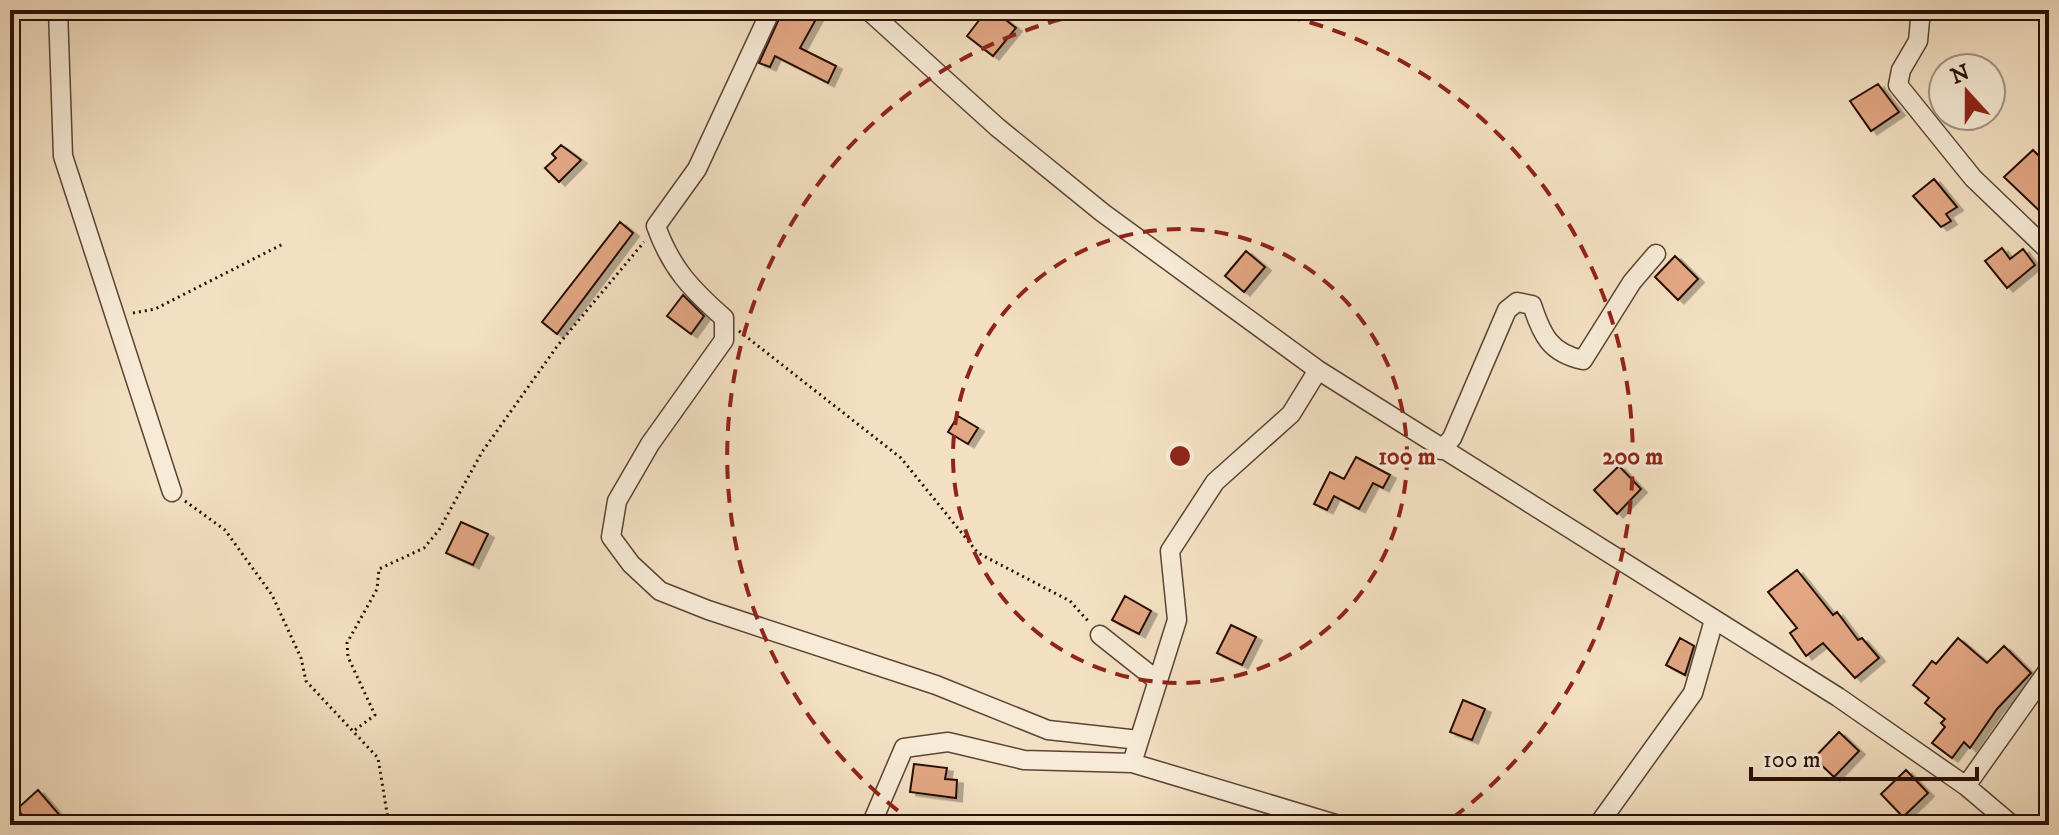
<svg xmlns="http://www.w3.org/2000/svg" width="2059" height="835" font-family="'IM FELL DW Pica',serif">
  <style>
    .building { fill: #e2a683; stroke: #281006; stroke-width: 2; filter: url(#shadow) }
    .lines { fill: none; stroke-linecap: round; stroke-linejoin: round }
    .minor-casing { stroke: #5b4435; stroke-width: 21 }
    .path { stroke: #281006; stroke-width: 3; stroke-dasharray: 2 4; stroke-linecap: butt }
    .minor { stroke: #f7ebd7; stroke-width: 18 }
    .ring { fill: none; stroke: #8f2418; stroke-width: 4; stroke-dasharray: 14 10 }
    .centre { fill: #8f2418; stroke: #f7ebd7; stroke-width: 4 }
    .ring-label { font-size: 24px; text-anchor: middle; font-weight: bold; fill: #8f2418; stroke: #f7ebd7; stroke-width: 6; stroke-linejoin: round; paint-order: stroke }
  </style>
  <defs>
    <filter id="shadow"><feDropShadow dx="6" dy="3.5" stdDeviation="0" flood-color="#0004"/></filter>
  </defs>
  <rect width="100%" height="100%" fill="#f3e0c2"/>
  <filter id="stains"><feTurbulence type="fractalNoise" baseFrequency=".0025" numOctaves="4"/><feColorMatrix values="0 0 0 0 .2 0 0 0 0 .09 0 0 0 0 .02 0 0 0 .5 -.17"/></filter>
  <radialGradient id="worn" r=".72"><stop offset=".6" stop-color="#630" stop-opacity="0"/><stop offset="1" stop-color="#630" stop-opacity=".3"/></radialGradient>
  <!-- building -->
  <path class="building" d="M783,10H821L800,48L836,66L828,83L775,56L770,67L759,63Z
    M987,10H993L1016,28L993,56L967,36Z
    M1878,84L1899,112L1871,131L1850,101Z
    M561,145L581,160L559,182L545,168L556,158L552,154Z
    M2049,145V220L2004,177L2033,150L2038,155Z
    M1934,179L1957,207L1946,214L1951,221L1941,227L1913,196Z
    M620,222L633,233L557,334L542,322Z
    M2002,248L2010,259L2023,249L2035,265L2007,288L1985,261Z
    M1246,251L1265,267L1244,292L1225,276Z
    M1675,256L1698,279L1678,300L1655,277Z
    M683,295L704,316L691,334L667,316Z
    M958,416L978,428L968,444L948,432Z
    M1356,457L1390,475L1383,488L1373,483L1359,509L1334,496L1327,510L1314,504L1330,472L1344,479Z
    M1619,466L1641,489L1617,514L1594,490Z
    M461,522L488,534L473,565L446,553Z
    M1797,570L1833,615L1837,612L1858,640L1862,638L1879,658L1855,678L1823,643L1806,656L1790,633L1797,628L1768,592Z
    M1125,596L1151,611L1139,634L1112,620Z
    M1231,625L1256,637L1242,665L1217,653Z
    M1680,638L1694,646L1685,675L1666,665Z
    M1958,638L1987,663L2004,646L2031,673L1997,709L1970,748L1964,742L1952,758L1932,743L1945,727L1941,723L1945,719L1925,703L1929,698L1913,685L1932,661L1936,664Z
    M1463,700L1485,709L1472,740L1450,732Z
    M1839,732L1859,751L1834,777L1814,758Z
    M914,764L947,768L945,779L957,780L956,798L910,792Z
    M1906,770L1928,793L1903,817L1881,794Z
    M38,790L68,825H31L17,809Z"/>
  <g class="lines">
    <defs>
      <path id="minor" d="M58,10L63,156L172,492
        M771,10L697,169L656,226C671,268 691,289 724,318V340L650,444L617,501L611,537L631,564L660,591L708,610L936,685L1048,730L1139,740
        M868,10L997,127L1103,213L1318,370L1838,697L1966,786L2012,825
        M1921,10L1918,41L1901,70L1898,85L1973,178L2049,251
        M1441,450L1452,438L1507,310L1517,302L1532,305C1542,335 1550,353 1583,360L1632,282L1656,254
        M1100,635L1158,681
        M1132,763L1339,825
        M1966,786L2049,669
        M871,825L904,748L948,742L1024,760L1132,763L1177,620L1170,551L1215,482L1291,414L1318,370
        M1598,825L1693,693L1714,620"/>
    </defs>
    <!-- minor casing -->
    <use href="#minor" class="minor-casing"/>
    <!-- path -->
    <path class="path" d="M133,313L155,309L283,244
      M739,331L901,458L978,553L1070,601L1089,622
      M185,501L225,530L272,595L301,658L306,681L378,758L389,825
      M355,730L375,715L348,657L347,643L377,589L379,569L424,548L439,530L482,452L558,345L644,242"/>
    <!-- minor -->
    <use href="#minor" class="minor"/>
  </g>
  <!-- distance rings -->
  <g class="ring">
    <circle cx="1180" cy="456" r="227"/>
    <path d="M917 825A453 453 0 0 1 1097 11M1263 11A453 453 0 0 1 1443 825"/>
  </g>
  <circle cx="1180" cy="456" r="12" class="centre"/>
  <g class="ring-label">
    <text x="1407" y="464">100 m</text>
    <text x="1633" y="464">200 m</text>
  </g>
  <!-- margin -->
  <rect width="2059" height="835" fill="none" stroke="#f3e0c2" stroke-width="40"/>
  <rect x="12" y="12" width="2035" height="811" fill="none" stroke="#281006" stroke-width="4"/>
  <rect x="20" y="20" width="2019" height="795" fill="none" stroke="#281006" stroke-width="2"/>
  <!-- north arrow -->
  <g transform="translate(1967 92) rotate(339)"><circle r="38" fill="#f7ebd7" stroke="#a49383" stroke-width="2"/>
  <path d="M0-6L14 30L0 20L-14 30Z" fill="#8f2418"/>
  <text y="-12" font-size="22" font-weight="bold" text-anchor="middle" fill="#281006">N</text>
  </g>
  <!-- scale -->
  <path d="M1751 767v12h226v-12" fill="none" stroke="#281006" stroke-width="4"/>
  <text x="1763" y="767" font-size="24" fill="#281006" stroke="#f7ebd7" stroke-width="6" paint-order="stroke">100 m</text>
  <rect width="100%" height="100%" filter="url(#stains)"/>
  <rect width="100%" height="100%" fill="url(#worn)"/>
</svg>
